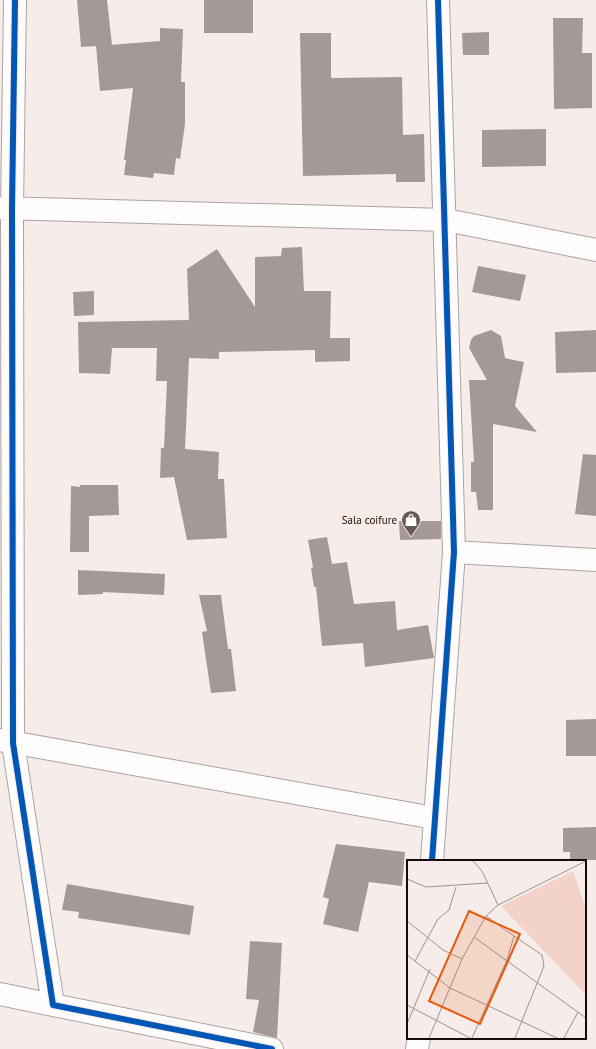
<svg xmlns="http://www.w3.org/2000/svg" width="596" height="1049" font-family="'PT Sans',sans-serif">
  <style>
    .building { fill: #a49996 }
    .lines { fill: none; stroke-linecap: round; stroke-linejoin: round }
    .minor-casing { stroke: #ada3a0; stroke-width: 24 }
    .minor { stroke: #fefcfc; stroke-width: 22 }
    .cycleway-casing { stroke: #fbeae5; stroke-width: 8 }
    .cycleway { stroke: #0057b8; stroke-width: 6 }
    .labels { text-anchor: middle; stroke-width: 4; stroke-linejoin: round; paint-order: stroke }
    .poi-label { font-size: 11px; fill: #180b07; stroke: #fbeae5; text-anchor: end }
    .inset-road { fill: none; stroke: #9d938f; stroke-width: 1 }
    .view { fill: #e8590c; fill-opacity: 0.15; stroke: #e8590c; stroke-width: 2 }
    .inset-edge { fill: none; stroke: #180b07; stroke-width: 2 }
  </style>
  <rect width="100%" height="100%" fill="#f6edea"/>
  <!-- building -->
  <path class="building" d="M77,0H107L112,45L81,47Z
    M204,0H253V33H204Z
    M553,18H583L582,53H592V108L554,109Z
    M160,28L183,29L181,82H185V124L180,159L176,158L174,175L154,173L153,178L124,175L126,160H124L133,88L100,91L96,46L160,41Z
    M489,32V55H463L462,33Z
    M300,33H331V78L402,77L403,135L424,134L425,182H396V174L303,176Z
    M546,129V166L482,167V130Z
    M302,247L304,291H331L330,338H350V361L315,362V350L219,352V359L189,358L185,449L219,452L218,479H224L227,538L187,540L174,477L160,478L161,448H164L167,381H156L157,348H112L110,374L79,373L78,322L189,320L187,269L217,249L255,307V257L281,256L282,248Z
    M478,266L526,275L520,301L472,292Z
    M94,291V315L74,316L73,292Z
    M491,330L501,336L505,358L524,362L515,406L537,432L493,424V510H478L476,492H471V462H474L469,380H487L469,348L471,340L474,336Z
    M596,330V372L556,373L555,332Z
    M583,454L596,455V516L575,514Z
    M80,485H118L119,515L89,516V552H70L71,486L80,487Z
    M399,521H441V539L400,540Z
    M327,537L332,564L347,562L354,604L395,601L397,630L428,625L434,658L365,667L363,643L322,646L316,587H314L311,568L313,567L308,540Z
    M78,570L165,574L164,595L103,592V594L78,595Z
    M199,595H221L228,649H231L236,691L211,693L202,632L207,631Z
    M596,719V756H566V720Z
    M596,827V860H570V852H563V828Z
    M336,844L405,852L402,886L369,882L358,932L323,924L329,899L323,897Z
    M67,884L194,906L190,935L78,918L79,912L62,910Z
    M250,941L282,943L277,1038L253,1032L259,1000L246,999Z"/>
  <g class="lines">
    <defs>
      <path id="minor" d="M15,0L12,209L13,743L53,1005L272,1049
        M0,208L446,220L596,250
        M454,552L596,560
        M0,740L434,818
        M432,861L454,552L438,0
        M0,994L53,1005
        M417,1049L419,1038"/>
    </defs>
    <!-- minor casing -->
    <use href="#minor" class="minor-casing"/>
    <!-- minor -->
    <use href="#minor" class="minor"/>
    <defs>
      <path id="cycleway" d="M15,0L12,209L13,743L53,1005L272,1049
        M432,861L454,552L438,0"/>
    </defs>
    <!-- cycleway casing -->
    <use href="#cycleway" class="cycleway-casing"/>
    <!-- cycleway -->
    <use href="#cycleway" class="cycleway"/>
  </g>
  <!-- icons -->
  <defs>
    <symbol id="shop-pin" viewBox="-11 -11 22 30"><path d="M0 17L-7.5 6A9.5 9.5 0 1 1 7.5 6Z" fill="#665a56" stroke="#fbeae5"/><path d="M-5-2.5h2.3a2.7 3.5 0 0 1 5.4 0H5L5.5 6h-11ZM-1.5-2.5h3a1.5 2.3 0 0 0-3 0Z" fill="#fff"/></symbol>
  </defs>
  <g fill-rule="evenodd">
    <use href="#shop-pin" x="400" y="509" width="22" height="30"/>
  </g>
  <g class="labels">
    <!-- poi labels -->
    <g class="poi-label">
      <text x="397" y="524">Sala coifure</text>
    </g>
  </g>
  <!-- overview -->
  <g transform="translate(407 860)">
    <rect width="179" height="179" fill="#f6edea"/>
    <path d="M166,11L179,49V135L94,46Z" fill="#f3d2c7"/>
    <path class="inset-road" d="M66,1L75,11L91,45M0,19L19,27L81,23M0,61L36,90L55,99M107,76L135,95L137,106L108,178M67,77L179,158M0,95L43,128L150,178M8,101L31,59L42,50L49,27M0,145L63,178M0,164L23,109M22,178L55,99L79,56L91,45L179,1M65,178L100,100L107,76L79,56M157,178L171,152"/>
    <path class="view" d="M62,51L113,74L73,164L22,141Z"/>
    <rect width="179" height="179" class="inset-edge"/>
  </g>
</svg>
